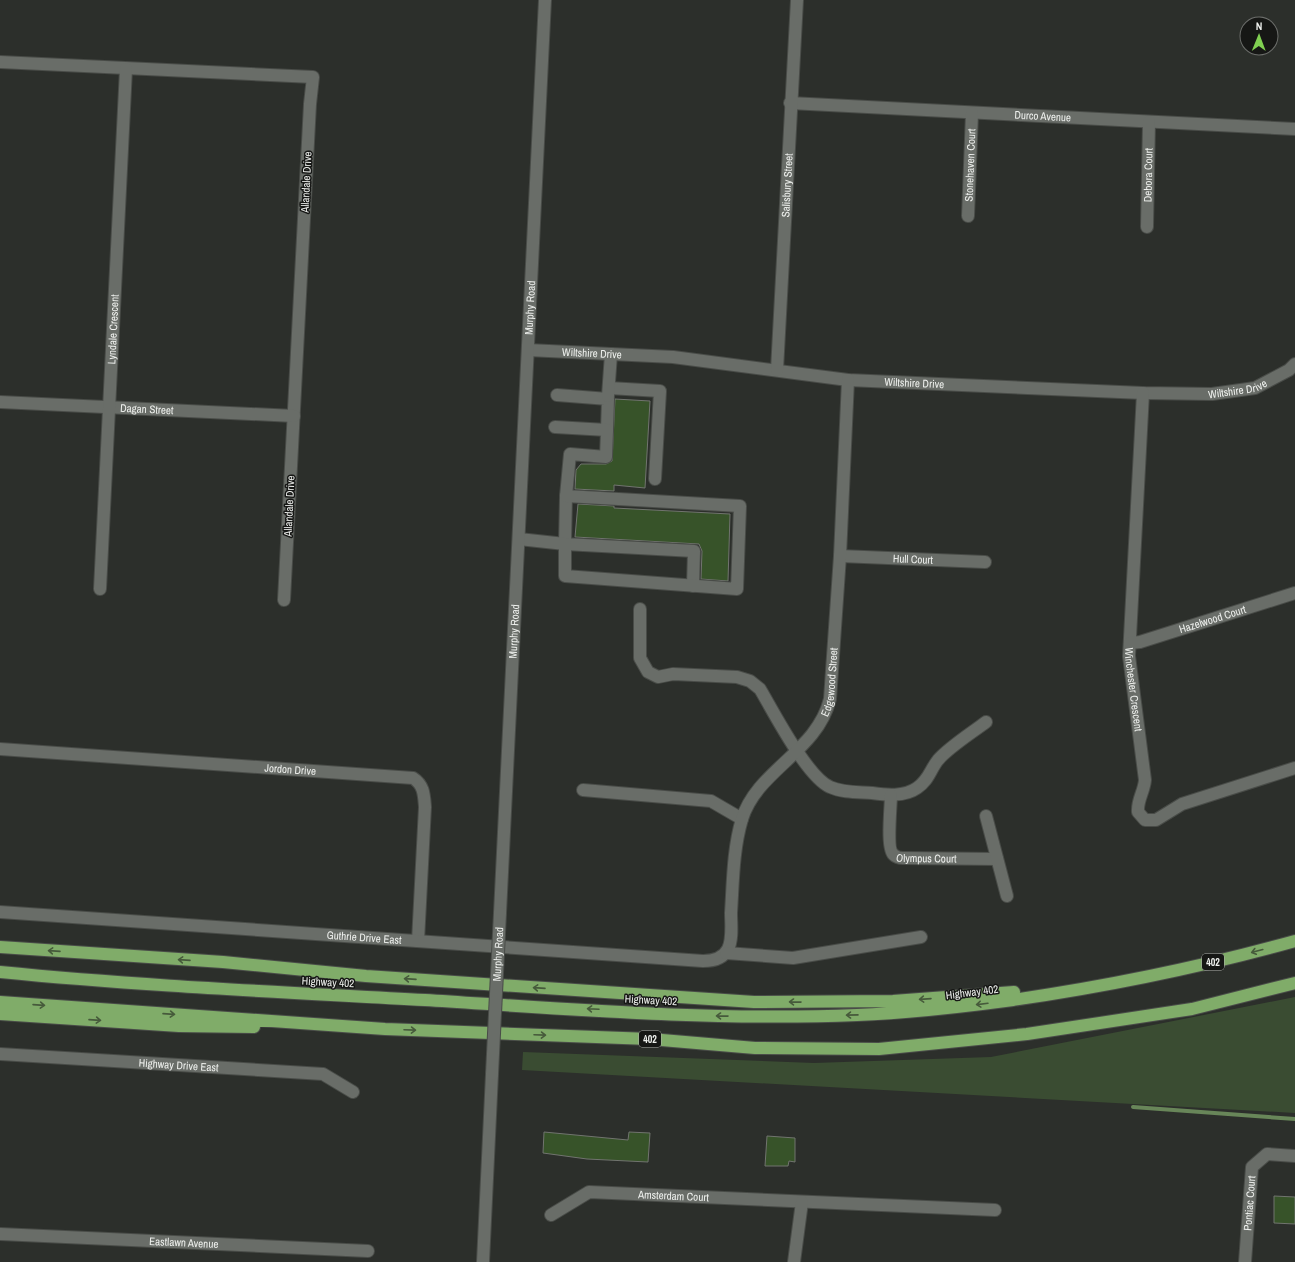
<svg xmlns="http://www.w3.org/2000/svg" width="1295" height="1262" font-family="'Archivo Narrow',sans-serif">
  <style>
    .green { fill: #3a4c32 }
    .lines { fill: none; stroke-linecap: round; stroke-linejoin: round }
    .stream { stroke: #688659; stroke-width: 4 }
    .building { fill: #375329; stroke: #71746f }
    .minor-casing { stroke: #494c48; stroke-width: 14 }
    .highway-casing { stroke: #494c48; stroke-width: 14 }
    .minor { stroke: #696d68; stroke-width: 12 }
    .highway { stroke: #80ac69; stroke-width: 12 }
    .minor-bridge-casing { stroke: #494c48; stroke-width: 14; stroke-linecap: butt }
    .minor-bridge { stroke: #696d68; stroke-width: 12 }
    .oneway { stroke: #465a3b }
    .labels { text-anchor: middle; stroke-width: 3; stroke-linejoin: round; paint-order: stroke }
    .shield { fill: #161715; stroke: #adafac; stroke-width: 1 }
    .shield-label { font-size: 10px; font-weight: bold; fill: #eef0ed }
    .street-label { font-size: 11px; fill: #eef0ed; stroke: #161715 }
  </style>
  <rect width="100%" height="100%" fill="#2c2f2b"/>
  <!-- green -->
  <path class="green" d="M1295,997V1113L522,1070L523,1052L814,1063L991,1057Z"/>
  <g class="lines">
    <!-- stream -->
    <path class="stream" d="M1133,1107L1295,1119"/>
  </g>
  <!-- building -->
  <path class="building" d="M615,399L650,401L645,488L614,485V491L575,489L576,470L581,464H606L612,461Z
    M578,504L614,506V508L730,514L728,581L701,579L702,551L699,544L575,537Z
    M544,1132L628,1140L629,1132L650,1133L648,1162L587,1159L543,1153Z
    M767,1136L795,1138V1162L789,1161L788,1166H765Z
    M1274,1196L1295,1197V1224L1274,1223Z"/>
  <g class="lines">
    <defs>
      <g id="minor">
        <path d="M0,62L313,77L310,104L284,600"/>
        <path id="s1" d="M790,103L1295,129"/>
        <path id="s2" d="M968,216L972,113"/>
        <path id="s3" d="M1147,227L1149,122"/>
        <path id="s4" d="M528,350L673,357L848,380L1143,393L1212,394L1255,388L1289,370L1295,364"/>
        <path id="s5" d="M777,370L797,0"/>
        <path d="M609,388L660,391L655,479"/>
        <path id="s6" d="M1143,393L1129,656L1145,780C1144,792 1137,800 1138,812L1145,820H1156L1182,804L1295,768"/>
        <path d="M557,395L608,399L607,430"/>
        <path d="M608,396L611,354"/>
        <path id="s7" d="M0,402L294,416"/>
        <path d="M566,496L565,544L694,551L693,586"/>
        <path d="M519,539L565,544V576L737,589L740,506L566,496L570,454L606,457L607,430L555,427"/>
        <path id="s8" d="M840,556L985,562"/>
        <path id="s9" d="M100,589L126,69"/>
        <path d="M640,609V658L648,672L658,677L673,674L737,677L750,681L760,689C773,711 807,777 830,787C843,793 859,792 872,793C886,795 904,797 917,788C929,780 930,770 938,760C949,747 973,732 986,722"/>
        <path id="s10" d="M1130,643L1140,642L1295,593"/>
        <path id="s11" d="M0,749L413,778C424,785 424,795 425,807L418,941"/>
        <path d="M583,790L711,801L742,819"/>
        <path id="s12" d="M891,795C891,805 886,850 894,855C896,857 900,858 903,858L997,859"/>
        <path d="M986,816L1007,896"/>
        <path id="s13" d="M0,912L703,961C713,961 723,959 728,949C733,939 731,923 731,913C733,882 733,849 742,819C757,770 817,752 830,699L840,556L848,380"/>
        <path id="s14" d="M500,913L545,0"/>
        <path d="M726,953L793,958L921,937"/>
        <path id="s15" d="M0,1054L323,1074L353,1092"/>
        <path id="s16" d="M551,1215L589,1192L995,1210"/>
        <path id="s17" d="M0,1234L368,1251"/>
        <path d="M483,1262L492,1074"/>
        <path d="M794,1262L802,1202"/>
        <path id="s18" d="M1245,1262L1252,1167L1267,1154L1295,1156"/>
      </g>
      <path id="highway" d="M0,947L223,962L366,976L754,1002L893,1001L1014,992
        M0,972C141,986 283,992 425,1000C568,1009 713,1021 857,1015C909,1013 961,1007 1013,1000C1109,986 1202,967 1295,941
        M0,1002L385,1029L650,1039L755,1048L879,1049L1027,1034L1192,1009L1295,983
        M0,1014L179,1026L254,1027"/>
    </defs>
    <!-- minor casing -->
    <use href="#minor" class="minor-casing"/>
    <!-- highway casing -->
    <use href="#highway" class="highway-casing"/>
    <!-- minor -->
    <use href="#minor" class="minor"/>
    <!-- highway -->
    <use href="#highway" class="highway"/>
    <defs>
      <g id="minor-bridge">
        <path id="s19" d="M492,1074L500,913"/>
      </g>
    </defs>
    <!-- minor-bridge casing -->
    <use href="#minor-bridge" class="minor-bridge-casing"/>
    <!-- minor-bridge -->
    <use href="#minor-bridge" class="minor-bridge"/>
  </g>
  <!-- one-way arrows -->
  <defs><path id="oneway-shaft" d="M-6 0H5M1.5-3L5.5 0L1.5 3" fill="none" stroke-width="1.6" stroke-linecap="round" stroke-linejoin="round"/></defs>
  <g class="oneway">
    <use href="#oneway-shaft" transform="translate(54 951) rotate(-176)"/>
    <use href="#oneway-shaft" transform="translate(1257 951) rotate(165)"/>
    <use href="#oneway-shaft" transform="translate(184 960) rotate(-176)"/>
    <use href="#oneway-shaft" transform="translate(410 979) rotate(-176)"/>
    <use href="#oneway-shaft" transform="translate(539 988) rotate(-176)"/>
    <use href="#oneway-shaft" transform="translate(925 999) rotate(176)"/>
    <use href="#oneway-shaft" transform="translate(795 1002) rotate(-179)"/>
    <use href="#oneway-shaft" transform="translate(982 1004) rotate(173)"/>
    <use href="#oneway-shaft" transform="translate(39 1005) rotate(4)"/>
    <use href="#oneway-shaft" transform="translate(593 1009) rotate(-177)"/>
    <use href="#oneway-shaft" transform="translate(169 1014) rotate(4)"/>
    <use href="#oneway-shaft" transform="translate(852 1015) rotate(179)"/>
    <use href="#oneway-shaft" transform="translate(722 1016) rotate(-179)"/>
    <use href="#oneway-shaft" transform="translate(95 1020) rotate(4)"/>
    <use href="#oneway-shaft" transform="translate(410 1030) rotate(2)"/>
    <use href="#oneway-shaft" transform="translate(540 1035) rotate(2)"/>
  </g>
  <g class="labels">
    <!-- shield labels -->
    <g class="shield">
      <rect x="1202" y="954" width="22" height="16" rx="3"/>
      <rect x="639" y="1031" width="22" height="16" rx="3"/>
    </g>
    <g class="shield-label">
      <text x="1213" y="966">402</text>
      <text x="650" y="1043">402</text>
    </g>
    <!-- street labels -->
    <g class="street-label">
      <text dy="4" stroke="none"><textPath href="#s1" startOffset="253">Durco Avenue</textPath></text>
      <text dy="4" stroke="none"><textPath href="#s2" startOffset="51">Stonehaven Court</textPath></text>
      <text dy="4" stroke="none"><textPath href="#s3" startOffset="52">Debora Court</textPath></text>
      <text transform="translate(306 182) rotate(-87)" y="4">Allandale Drive</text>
      <text dy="4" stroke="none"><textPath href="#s5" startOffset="185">Salisbury Street</textPath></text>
      <text dy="4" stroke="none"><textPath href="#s14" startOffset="606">Murphy Road</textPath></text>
      <text dy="4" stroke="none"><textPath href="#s9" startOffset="260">Lyndale Crescent</textPath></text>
      <text dy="4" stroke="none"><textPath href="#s4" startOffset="64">Wiltshire Drive</textPath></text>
      <text dy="4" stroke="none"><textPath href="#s4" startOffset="388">Wiltshire Drive</textPath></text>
      <text dy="4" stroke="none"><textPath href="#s4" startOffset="712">Wiltshire Drive</textPath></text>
      <text dy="4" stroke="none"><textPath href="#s7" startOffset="147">Dagan Street</textPath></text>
      <text transform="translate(289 506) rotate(-87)" y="4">Allandale Drive</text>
      <text dy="4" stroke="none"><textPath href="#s8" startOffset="73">Hull Court</textPath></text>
      <text dy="4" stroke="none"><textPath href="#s10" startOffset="86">Hazelwood Court</textPath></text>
      <text dy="4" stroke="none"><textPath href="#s14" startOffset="282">Murphy Road</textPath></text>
      <text dy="4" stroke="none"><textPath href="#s13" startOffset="1033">Edgewood Street</textPath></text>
      <text dy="4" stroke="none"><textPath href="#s6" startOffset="297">Winchester Crescent</textPath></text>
      <text dy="4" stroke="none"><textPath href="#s11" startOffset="291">Jordon Drive</textPath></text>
      <text dy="4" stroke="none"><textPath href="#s12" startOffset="94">Olympus Court</textPath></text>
      <text dy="4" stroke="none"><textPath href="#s13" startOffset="365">Guthrie Drive East</textPath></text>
      <text dy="4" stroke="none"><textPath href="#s19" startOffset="120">Murphy Road</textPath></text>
      <text transform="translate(328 982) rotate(3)" y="4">Highway 402</text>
      <text transform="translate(972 992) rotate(-7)" y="4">Highway 402</text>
      <text transform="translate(651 1000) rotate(3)" y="4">Highway 402</text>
      <text dy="4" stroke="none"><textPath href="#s15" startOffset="179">Highway Drive East</textPath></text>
      <text dy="4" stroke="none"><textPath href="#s16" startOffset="129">Amsterdam Court</textPath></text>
      <text dy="4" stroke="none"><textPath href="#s18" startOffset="59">Pontiac Court</textPath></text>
      <text dy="4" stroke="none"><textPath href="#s17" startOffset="184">Eastlawn Avenue</textPath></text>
    </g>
  </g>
  <!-- north arrow -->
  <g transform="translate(1259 36) rotate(1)"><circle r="19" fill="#161715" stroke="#6c6e6b"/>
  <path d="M0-3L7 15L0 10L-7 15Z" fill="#80d051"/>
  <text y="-6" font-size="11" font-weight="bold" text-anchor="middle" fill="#eef0ed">N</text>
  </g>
</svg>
